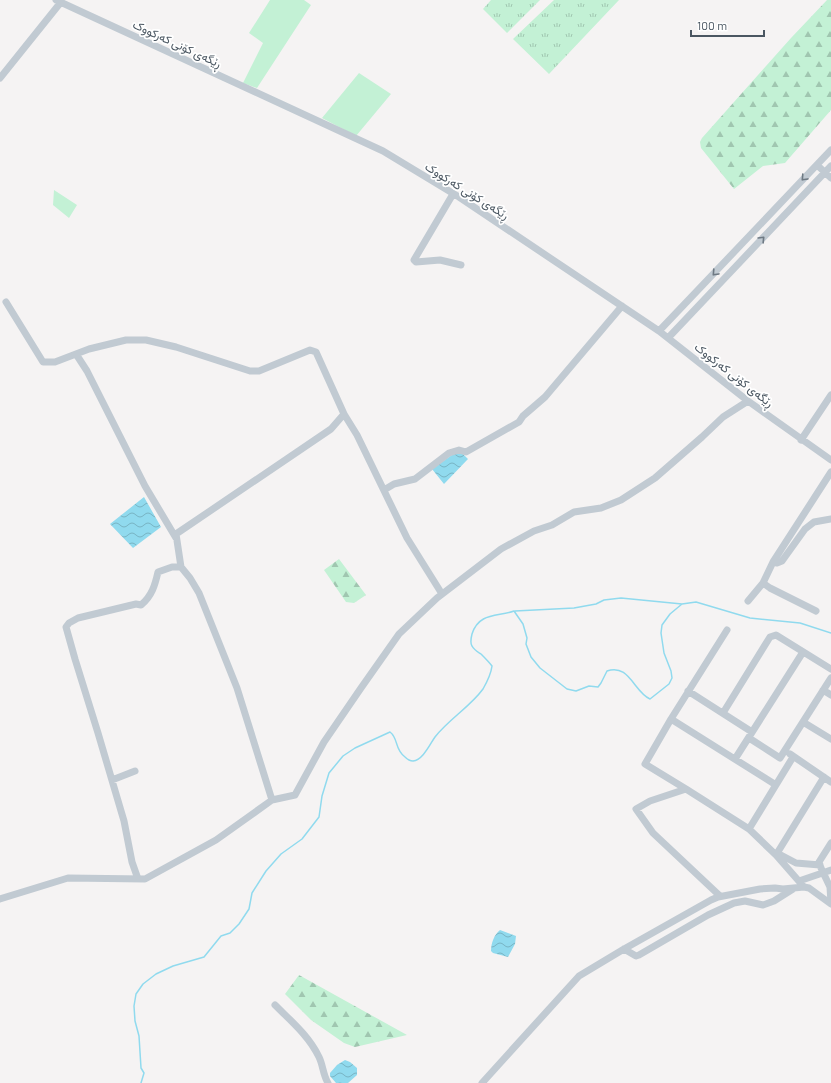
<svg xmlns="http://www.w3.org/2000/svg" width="831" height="1083" font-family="Barlow,Vazirmatn,sans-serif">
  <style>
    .grass { fill: url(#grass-tufts) }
    .forest { fill: url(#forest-firs) }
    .green { fill: #c3f1d5 }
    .water { fill: url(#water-waves) }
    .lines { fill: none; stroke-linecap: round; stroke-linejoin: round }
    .stream { stroke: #90daee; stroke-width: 1.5 }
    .minor { stroke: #c1cad2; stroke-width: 7 }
    .oneway { stroke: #6e7983 }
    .labels { text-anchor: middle; stroke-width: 3.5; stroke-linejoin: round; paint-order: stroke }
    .street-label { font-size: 12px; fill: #4a5661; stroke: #fff }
  </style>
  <defs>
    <pattern id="grass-tufts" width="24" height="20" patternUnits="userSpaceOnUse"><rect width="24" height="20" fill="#c3f1d5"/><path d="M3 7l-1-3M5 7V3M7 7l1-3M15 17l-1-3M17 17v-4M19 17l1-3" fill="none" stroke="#a0c6b0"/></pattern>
    <pattern id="forest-firs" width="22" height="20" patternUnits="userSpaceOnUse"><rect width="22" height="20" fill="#c3f1d5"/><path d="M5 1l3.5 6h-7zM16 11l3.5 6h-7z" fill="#a0c6b0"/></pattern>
    <pattern id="water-waves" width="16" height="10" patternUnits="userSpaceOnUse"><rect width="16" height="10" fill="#90daee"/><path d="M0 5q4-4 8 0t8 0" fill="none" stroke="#78b4c4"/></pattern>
  </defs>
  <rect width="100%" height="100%" fill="#f5f3f3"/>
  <!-- grass -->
  <path class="grass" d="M491,0H540L507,33L483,9Z
    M554,0H619L549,74L513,39Z"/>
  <!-- forest -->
  <path class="forest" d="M827,0H831V110L785,163L763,166L734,189L701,148L700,142L702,138L791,38Z
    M339,559L366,595L354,603L346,602L324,570Z
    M299,975L407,1035L355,1047L344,1043L311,1020L285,994Z"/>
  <!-- green -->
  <path class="green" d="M270,0H304L311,5L257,88L243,83L263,43L249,33Z
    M359,73L391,94L356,136L322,118Z
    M54,190L77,205L69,218L53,205Z"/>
  <!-- water -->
  <path class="water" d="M459,450L468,459L444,484L432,469Z
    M144,497L161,527L133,548L110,524Z
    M500,930L516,936L515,944L508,957L493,953L491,951C491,943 494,935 500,930Z
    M345,1060L350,1062L357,1068V1075L348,1083H336L330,1076V1073L337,1065Z"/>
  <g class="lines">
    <!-- stream -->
    <path class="stream" d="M515,611L574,608L596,604L604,600L621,598L682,604
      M141,1083L144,1073L141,1068L139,1036L135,1021L134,1006L136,994L143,984L156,974L173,966L204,957L221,936L230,933L239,924L249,909L252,893L266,871L281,854L302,839L319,817L322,796L329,773L343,756L355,748L390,732C399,739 394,749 405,757C407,759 410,761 413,761C423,760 430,744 435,737C449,719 470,707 483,689C487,682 491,674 492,666C489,662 485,658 481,654C478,652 474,650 472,646C470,643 471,638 472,634C479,612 498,617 514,611L523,624L527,638L526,644L531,657L540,668L567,689L576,691L589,686L598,687L601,683L607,671C629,663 634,692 650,699L669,684L672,678L671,671L664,653L661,633L662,625L670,614L682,604L696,602L750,618L800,623L831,633"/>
    <!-- minor -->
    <path class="minor" d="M56,0L383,151L459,197L659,331L748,401L831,460
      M0,78L61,2
      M817,165L831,178
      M453,194L414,260L416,262L440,260L461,265
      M6,302L43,362H55L89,349L126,340H146L176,347L250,371H259L310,350L316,352L344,414L331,429L176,534L181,567
      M659,331L831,150
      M668,338L831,166
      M76,354L87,371L145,486L176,538
      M344,414L357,435L407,538L442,594
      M801,440L831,395
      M384,490L394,484L415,479L449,453L459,450L466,452L519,422L523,416L545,397L622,306
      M773,562L777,563L782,561L805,529L814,522L831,519
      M748,601L763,583
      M816,611L770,588L763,583L773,562L831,472
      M823,690L831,695
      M688,691L752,732
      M723,713L770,637L776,635L831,669
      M671,719L776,785
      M803,722L831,739
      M749,738L780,758L831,678
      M790,754L831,782
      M793,757L749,829L776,855L824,777
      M735,759L803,652
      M112,780L135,771
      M686,789L645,764L671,719L727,630
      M831,843L819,862L821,868L830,887L831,903
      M777,853L796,863L820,865
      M776,855L804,887
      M138,879L132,862L124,821L98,733L75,659L66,627L69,623L78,618L136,604L141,605C152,596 155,585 158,572L172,567H181L190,578L199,593L237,688L272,800
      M799,881L831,870
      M720,896L653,833L636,809L650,801L686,789L749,829
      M0,899L68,878L145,879L216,840L272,800L295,795L324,742L361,688L399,634L437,598L501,549L534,531L552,525L574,512L601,508L621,500L655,478L702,437L723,417L748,401
      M624,949L636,956L639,955L708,915L734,903L745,901L763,905L774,901L793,889
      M275,1005C291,1021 309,1036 319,1057C323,1065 323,1075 328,1083
      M482,1083L579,976L624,949L711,900L718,897L760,889L775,888L783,889L804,887L809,888L831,904"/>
  </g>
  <!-- one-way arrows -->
  <defs><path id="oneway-chevron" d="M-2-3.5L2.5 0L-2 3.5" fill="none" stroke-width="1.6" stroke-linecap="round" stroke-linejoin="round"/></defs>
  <g class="oneway">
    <use href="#oneway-chevron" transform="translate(804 178) rotate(133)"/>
    <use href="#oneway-chevron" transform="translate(762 239) rotate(-46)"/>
    <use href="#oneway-chevron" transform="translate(715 273) rotate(133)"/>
  </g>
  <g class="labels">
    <!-- street labels -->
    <g class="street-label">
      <text transform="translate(177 44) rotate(25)" y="4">ڕێگەی کۆنی کەرکووک</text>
      <text transform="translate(467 191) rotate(32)" y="4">ڕێگەی کۆنی کەرکووک</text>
      <text transform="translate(734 375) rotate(38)" y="4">ڕێگەی کۆنی کەرکووک</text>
    </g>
  </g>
  <!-- scale -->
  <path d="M691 30v6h73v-6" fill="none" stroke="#4a5661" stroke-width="2"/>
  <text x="697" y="30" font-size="12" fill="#4a5661" stroke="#ffffff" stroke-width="3" paint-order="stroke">100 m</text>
</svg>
